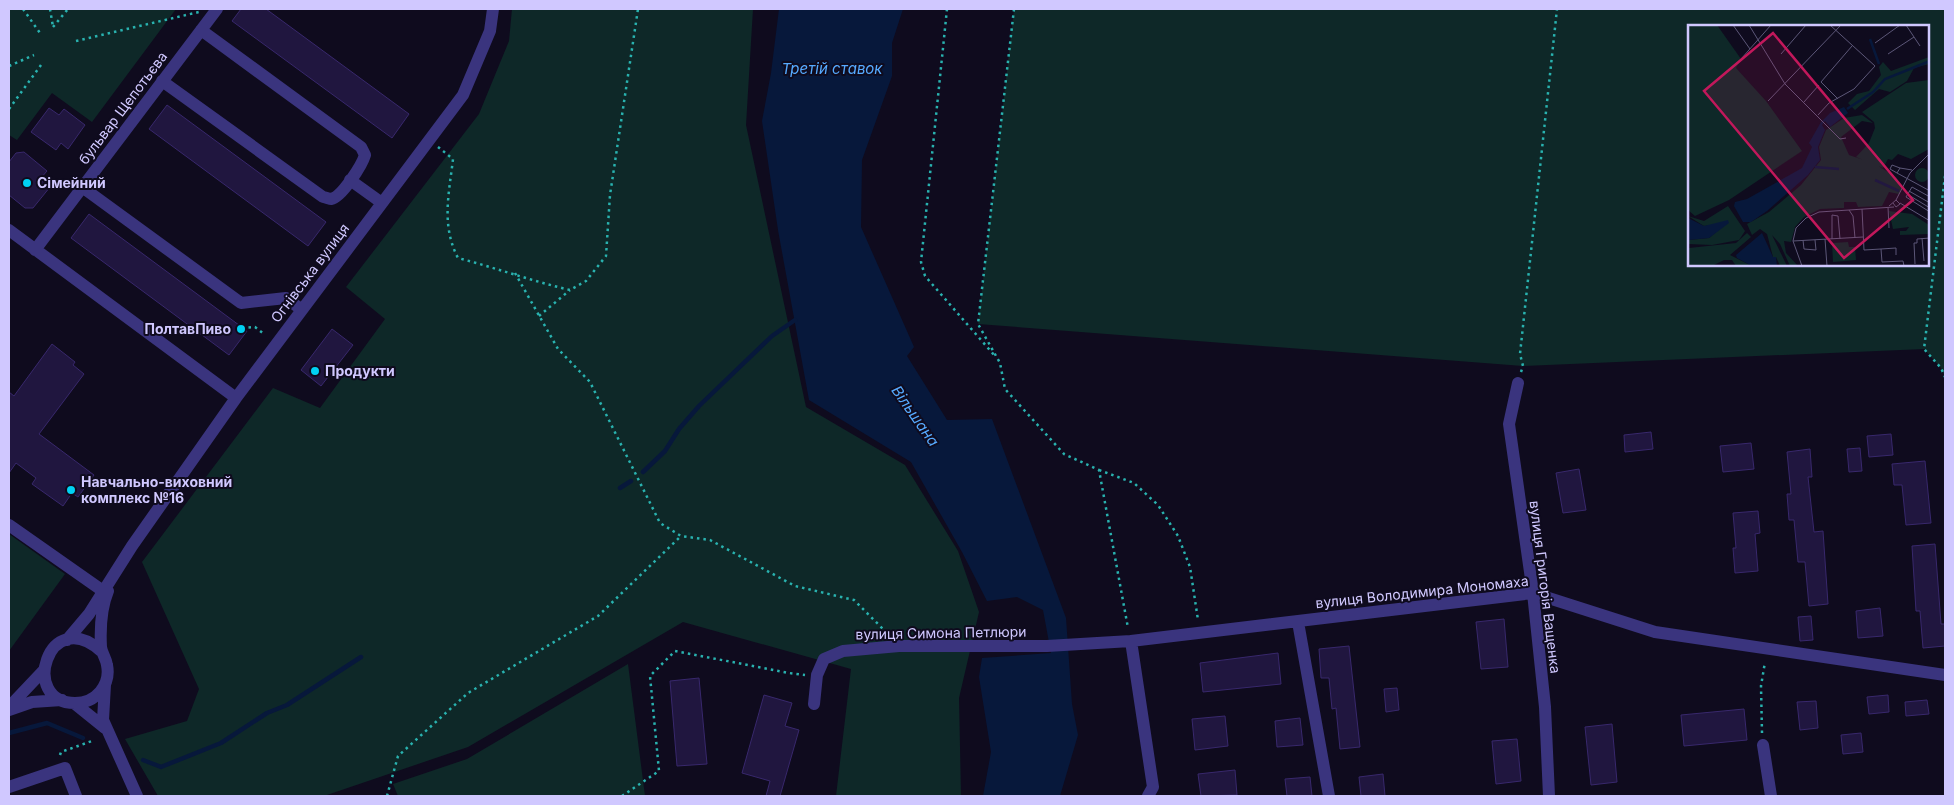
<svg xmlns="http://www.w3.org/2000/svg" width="1954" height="805" font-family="Inter,sans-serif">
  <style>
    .green { fill: #0e2828; fill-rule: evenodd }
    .water { fill: #07183b }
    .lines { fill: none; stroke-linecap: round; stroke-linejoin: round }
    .stream { stroke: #07183b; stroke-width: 4.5 }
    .building { fill: #20163f; stroke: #38286c }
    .path { stroke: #29b2af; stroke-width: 2.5; stroke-dasharray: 2.5 4; stroke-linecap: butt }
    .minor { stroke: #3a347e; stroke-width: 12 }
    .poi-dot { fill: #00d1f3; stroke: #0f0b1e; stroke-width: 2 }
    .labels { text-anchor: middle; stroke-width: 4; stroke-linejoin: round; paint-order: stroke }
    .street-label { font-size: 14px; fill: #d0c8ff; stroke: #0f0b1e }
    .poi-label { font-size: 14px; font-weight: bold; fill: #d0c8ff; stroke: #0f0b1e; text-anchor: start }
    .water-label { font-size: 15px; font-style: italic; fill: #56aaff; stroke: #0f0b1e }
    .inset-river { fill: none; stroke: #07183b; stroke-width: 2.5 }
    .inset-road { fill: none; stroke: #5c5778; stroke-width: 1 }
    .view { fill: #c2185b; fill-opacity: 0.15; stroke: #c2185b; stroke-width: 2.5 }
    .inset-edge { fill: none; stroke: #d0c8ff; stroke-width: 2.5 }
  </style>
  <rect width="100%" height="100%" fill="#0f0b1e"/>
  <!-- green -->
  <path class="green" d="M9,9H176L92,122L52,93L17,140L9,135Z
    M512,9H753L746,125L806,407L905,465L958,551L979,612L959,698L961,796H836L851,669L683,622L468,747L324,796H158L125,739L187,721L199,689L142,562L273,388L320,408L385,319L346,287L479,114L509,41Z
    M1014,9H1945V377L1941,368L1924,349L1523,366L978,324ZM1928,26V265H1689V26Z
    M9,534L65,574L9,651Z
    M628,664L645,796H398L393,784L467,759Z"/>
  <!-- water -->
  <path class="water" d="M779,9H903L892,43V76L862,160L861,227L914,347L907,356L947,420L992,419L1066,618L1072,704L1078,735L1060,796H983L991,752L979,677L982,658L1051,653L1043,610L1017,597L987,601L962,552L911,462L809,400L778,230L762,121L771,73Z"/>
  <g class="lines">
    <!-- stream -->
    <path class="stream" d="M643,472L665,451L679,429L699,406L772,336L795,320
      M620,488L631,481
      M9,733L47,723L83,738
      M143,760L161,767L221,743L267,713L287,705L361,657"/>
  </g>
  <!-- building -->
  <path class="building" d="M241,9H266L409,114L392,138L232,21Z
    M167,105L326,222L308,246L149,129Z
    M49,108L59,115L64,109L85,125L68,149L61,143L56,150L31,132Z
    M24,152L47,171L40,179L50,187L33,208H25L9,195V162L16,153Z
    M89,214L247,331L229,355L71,238Z
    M332,329L353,345L321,386L301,370Z
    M52,344L75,362L73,365L84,374L39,434L94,475L78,497L72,493L63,506L32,484L36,478L16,463L9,473V392L14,396Z
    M1651,432L1653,449L1625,452L1624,435Z
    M1891,434L1893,455L1869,457L1867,436Z
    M1751,443L1754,469L1723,472L1720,446Z
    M1860,448L1862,471L1849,472L1847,449Z
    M1810,449L1812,477H1808L1814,532L1823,531L1828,604L1809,606L1805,562H1798L1794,520H1789L1787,494H1791L1787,452Z
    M1925,461L1931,523L1906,525L1902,485H1894L1892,464Z
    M1579,469L1586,510L1563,513L1556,473Z
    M1758,511L1760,533L1755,534L1758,571L1735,573L1733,548H1736L1733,513Z
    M1935,544L1941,624H1945V646L1923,648L1920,611H1916L1912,546Z
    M1880,608L1883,636L1858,638L1856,611Z
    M1811,616L1813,640L1800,641L1798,617Z
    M1504,619L1508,667L1481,669L1476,622Z
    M1349,646L1360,747L1340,749L1336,708L1332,709L1329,678H1321L1319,649Z
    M1278,653L1281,684L1203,692L1200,663Z
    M699,678L707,764L677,766L670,681Z
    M1397,688L1399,710L1386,712L1384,689Z
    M764,695L792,703L785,726L799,730L780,796H766L770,781L742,773Z
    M1888,695L1889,712L1869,714L1867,697Z
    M1927,700L1929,714L1906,716L1905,702Z
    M1816,701L1818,728L1800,730L1797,702Z
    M1744,709L1747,740L1684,746L1681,715Z
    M1225,716L1228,746L1195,750L1192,719Z
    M1300,718L1303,745L1277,747L1275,721Z
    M1612,724L1617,782L1591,785L1585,727Z
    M1861,733L1863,752L1843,754L1841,735Z
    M1517,739L1521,781L1496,784L1492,741Z
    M1235,770L1237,795L1201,796L1198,774Z
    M1383,774L1385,796H1361L1359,777Z
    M1310,777L1312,796H1287L1285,779Z"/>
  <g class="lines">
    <!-- path -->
    <path class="path" d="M23,9L40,33
      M50,9L53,27
      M947,9L921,262L925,276L995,356
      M1014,9L978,324L1000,363L1005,389L1064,454L1099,470L1128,628
      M53,27L68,9
      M76,41L199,12
      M9,66L34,55
      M9,109L41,65
      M438,147L453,159C449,194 441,225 458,258C496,268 532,281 570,290L586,281L606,256L610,195L638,9
      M1945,176L1924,349L1941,368L1945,377
      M515,273L558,349L590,382L660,523L681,536L710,540L795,586L854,600L887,633
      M539,316L570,290
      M242,328L255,327L264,334
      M1521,372L1523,366L1520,354L1557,9
      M1099,470L1134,483L1158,505L1178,536L1190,567L1198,620
      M1762,733L1761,686L1765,662
      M60,755L61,752L92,741
      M387,796L398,756L468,693L598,616L681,536
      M622,796L659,771L650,676L675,651L789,673L805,675"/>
    <!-- minor -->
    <path class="minor" d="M162,81L323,197C324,197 330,199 331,199C342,197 362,165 365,155L361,147L201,30
      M350,180L382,203
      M82,187L241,303L286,298L302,310
      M9,230L236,398
      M35,250L217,9
      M1518,383L1509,424L1533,593L1545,707L1549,796
      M9,525L103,591
      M1298,622L1329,796
      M67,640L89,614L132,546L236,398L463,95L490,31L493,9
      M1131,641L1153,787L1148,796
      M101,651C48,604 19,703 75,703C96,703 111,685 107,665C106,658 102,654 101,647C100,628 101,608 108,591
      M105,685L103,720L137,796
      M74,703L105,728
      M814,704L817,675L824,659L843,651L899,646H1047L1131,641L1533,593L1655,632L1945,675
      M9,707L44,670
      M9,710L32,702L62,700
      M1763,745L1771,796
      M9,787L65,768L76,796"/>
  </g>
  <!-- markers -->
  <g class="poi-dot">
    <circle cx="27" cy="183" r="5"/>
    <circle cx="241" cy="329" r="5"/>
    <circle cx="315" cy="371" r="5"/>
    <circle cx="71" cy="490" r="5"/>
  </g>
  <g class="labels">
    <!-- street labels -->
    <g class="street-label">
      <text transform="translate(123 108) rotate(-53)" y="5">бульвар Щепотьєва</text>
      <text transform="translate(310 273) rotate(-53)" y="5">Огнівська вулиця</text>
      <text transform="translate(1545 587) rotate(83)" y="5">вулиця Григорія Ващенка</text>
      <text transform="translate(1422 592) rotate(-6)" y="5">вулиця Володимира Мономаха</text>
      <text transform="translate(941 633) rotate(-1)" y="5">вулиця Симона Петлюри</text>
    </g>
    <!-- poi labels -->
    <g class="poi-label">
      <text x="37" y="188">Сімейний</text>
      <text x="231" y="334" text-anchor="end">ПолтавПиво</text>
      <text x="325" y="376">Продукти</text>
      <text x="81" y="487">Навчально-виховний<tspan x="81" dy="16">комплекс №16</tspan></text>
    </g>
    <!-- water labels -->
    <g class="water-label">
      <text x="832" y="74">Третій ставок</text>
      <text transform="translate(915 416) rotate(55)" y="5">Вільшана</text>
    </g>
  </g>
  <!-- overview -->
  <g transform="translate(1688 25)">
    <rect width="241" height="241" fill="#0f0b1e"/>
    <path d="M0,0H29L53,34L48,43L78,76L114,126L41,175L7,191L0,185ZM241,32V39L226,43L219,56L202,67L191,64L167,85L160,78L169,69L181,66L193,50L191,42L195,37L203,46ZM241,55V124L223,134L210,129L204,135L200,134L195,143L168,132L181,118L187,103L186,97L174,87L218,58ZM174,90L185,98L174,96L153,112L161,130L187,139L208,152L214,161L211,169L201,167L194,181L170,182L168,177H156V183L132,184L116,192L107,202L103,217L96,216L98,228L110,241H102L92,219L84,210L99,241H92L88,232H85L79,209L72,204L64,210L59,199L81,187L113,160L133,135L131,122L138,105L156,93ZM227 150a7 7 0 1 1 14 0a7 7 0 1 1-14 0ZM40,181L57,206L51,215L24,220L0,219V215L21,213L39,198L16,201L0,191L16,196ZM201,186L224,189L241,200V209L212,210V206H218L221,202L205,204ZM59,208L63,212L42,230L64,241H48L44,235H36L24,241H0L1,223L48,218ZM160,217L161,222H167L168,235L145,237L144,218Z" fill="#0e2828"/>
    <path d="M156,82L160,88L142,102L137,96L134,100L137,105L130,122L132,135L120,150L79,186L63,197H55L46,181L47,177L59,174L114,143L124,122L121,118L133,97L142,88ZM0,193L16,201L40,195L41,198L21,213L0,215ZM74,208L85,232H88L89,241H64L49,233L48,230Z" fill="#07183b"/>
    <path class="inset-river" d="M182,14L191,39M159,84L185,67L197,54L242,36M127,142L151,144M187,155L211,166"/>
    <path class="inset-road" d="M45,0L62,24M61,0L97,59L152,114L158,113M218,0L232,21M187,18L212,0M93,29L118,0M200,29L226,12M53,34L83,0M150,74L133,57L164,21M80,76L153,0M116,77L131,60M130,90L141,78L166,64L187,41L142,0M224,145L212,143L209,148L242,166M209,148L202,144L204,140L212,143M221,166L242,178M219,169L242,183M242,172L224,162L218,172L242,187M208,175L222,148L242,128M212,178L242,196M201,181L208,175L212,179L208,182L205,178M200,182L201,203M174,184L176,225L193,224L194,237L215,236L216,241M161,185L165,191L167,213M234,213L236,236M137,214L139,241M144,214V190L150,191L152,214M115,215L116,224L128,225L127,215M105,216L175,212M193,224L208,223V230M227,239L226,218H229V214L242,213M114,241L105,216L108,203L118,193L131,187L206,182"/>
    <path class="view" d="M85,8L225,175L156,233L16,66Z"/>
    <rect width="241" height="241" class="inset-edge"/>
  </g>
  <!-- border -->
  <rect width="1954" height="805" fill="none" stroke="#d0c8ff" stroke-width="20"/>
</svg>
